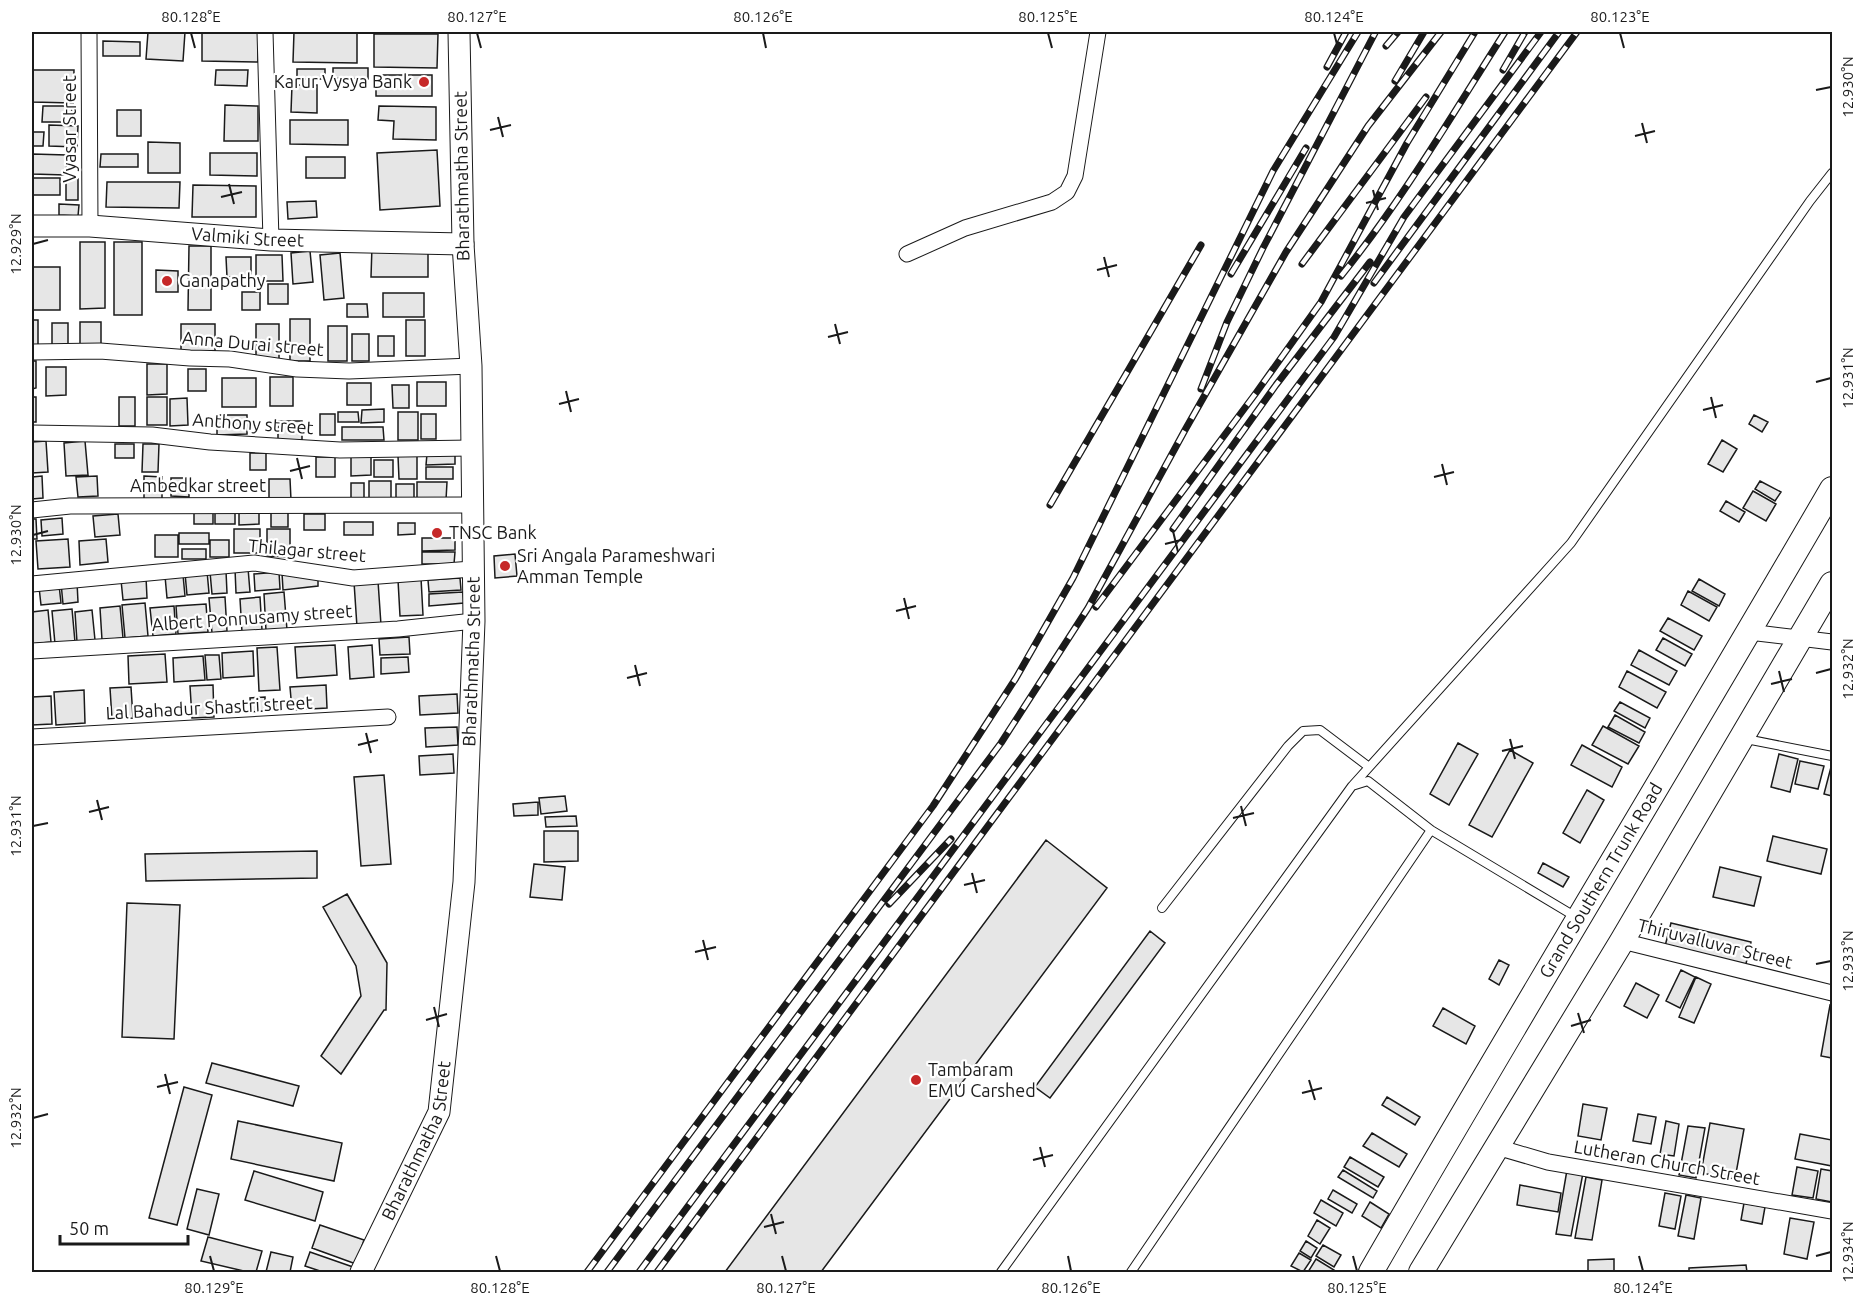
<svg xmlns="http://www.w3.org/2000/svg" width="1864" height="1304" font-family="Ubuntu,sans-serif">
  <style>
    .building { fill: #e6e6e6; stroke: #1a1a1a; stroke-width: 1.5 }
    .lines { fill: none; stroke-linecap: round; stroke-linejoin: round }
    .lane-casing { stroke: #1a1a1a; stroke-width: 10 }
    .street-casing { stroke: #1a1a1a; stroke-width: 17 }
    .secondary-casing { stroke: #1a1a1a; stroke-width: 23 }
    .primary-casing { stroke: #1a1a1a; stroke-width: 26 }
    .lane { stroke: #fff; stroke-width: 8 }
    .street { stroke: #fff; stroke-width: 15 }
    .secondary { stroke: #fff; stroke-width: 21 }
    .primary { stroke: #fff; stroke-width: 24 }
    .rail-casing { stroke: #1a1a1a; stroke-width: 7 }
    .rail { stroke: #fff; stroke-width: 4.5; stroke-dasharray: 14; stroke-linecap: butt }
    .ticks { fill: none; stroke: #1a1a1a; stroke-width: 2 }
    .poi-dot { fill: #c62828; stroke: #fff; stroke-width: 2 }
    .labels { text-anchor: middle; stroke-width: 4.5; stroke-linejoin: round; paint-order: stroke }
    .poi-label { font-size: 18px; fill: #1a1a1a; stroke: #fff; text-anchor: start }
    .street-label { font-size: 18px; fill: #1a1a1a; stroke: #fff }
    .neatline { fill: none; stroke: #1a1a1a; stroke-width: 2 }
    .ticks-label { font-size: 15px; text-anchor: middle; fill: #1a1a1a }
  </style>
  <rect width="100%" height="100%" fill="#fff"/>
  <!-- building -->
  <path class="building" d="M148,32H185L183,61L146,59Z
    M202,32H258V62L202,61Z
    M294,32H357V63L293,62Z
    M374,34H438L437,68L374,67Z
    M103,41L140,42V56H103Z
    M333,68H368V79L333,78Z
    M297,69H325V79H297Z
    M32,70H74L73,103L32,102Z
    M216,70H248L247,86L215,85Z
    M376,75H432V96H376Z
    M292,85H317V113L291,112Z
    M225,105L258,106V141H224Z
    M43,106H72V122H42Z
    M379,106L436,107V140L393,139L394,121L378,120Z
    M117,110H141V136H117Z
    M290,120H348V145L290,144Z
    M49,125L78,126L77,147L49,146Z
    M32,132H44L43,146H32Z
    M148,142L180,143V173H148Z
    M437,150L440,206L380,210L377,153Z
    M210,153H257V176L210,175Z
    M32,154L67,155L66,175L32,174Z
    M101,154H138V167H100Z
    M306,157H345V178H306Z
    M32,178H60V195H32Z
    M66,179H78V200H66Z
    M107,182H180L179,208L106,207Z
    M193,185L256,186V217H192Z
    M316,201L317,217L288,219L287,202Z
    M59,204L79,205L78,216L59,215Z
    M80,242H105V308L80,309Z
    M114,242H142V315H114Z
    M189,246H211V310H188Z
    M372,246H428V277H371Z
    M310,251L313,282L293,284L291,253Z
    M340,253L344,298L324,300L320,255Z
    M256,255H282L283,281H256Z
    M226,257H251V277H227Z
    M32,267H60V310H32Z
    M156,270L178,271V292H156Z
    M268,284H288V304H268Z
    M242,292H260V310H242Z
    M383,293H424V317H383Z
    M347,304H367L368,317H347Z
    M290,319H310V361H290Z
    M32,320H38V349H32Z
    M406,320H425V356H406Z
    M80,322H101V348H80Z
    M52,323H68V345H52Z
    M181,324H215V351H181Z
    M256,324H279V360H256Z
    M328,326H347V361H328Z
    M352,334H369V361H352Z
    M378,336H394V356H378Z
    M32,361H36V388L32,389Z
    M147,364H167V394L147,395Z
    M46,367H66V395L46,396Z
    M188,369H206V391H188Z
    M270,377H293V406H270Z
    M222,378H256V407H222Z
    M417,382H446V406H417Z
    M347,383H371V405H347Z
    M392,385H409V408H393Z
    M32,397H36V422H32Z
    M119,397H135V426H119Z
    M147,397H167V425H147Z
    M187,398L188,425L170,426V399Z
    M384,409V422L361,423L362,410Z
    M338,412H358L359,422H338Z
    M398,412H418V440H398Z
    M320,414H335V435H320Z
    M421,414H436V439H421Z
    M217,415H247V434L217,435Z
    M1754,415L1768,422L1762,432L1749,424Z
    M278,421H302V440H278Z
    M342,427H383L384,440H342Z
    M1722,440L1737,449L1723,472L1708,464Z
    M46,441L48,472L32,473V442Z
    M85,441L88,475L66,476L64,443Z
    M115,444H134V458H115Z
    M143,444H159L158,472H142Z
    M250,453H266V470H250Z
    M427,454H455V464L426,465Z
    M351,455H371V475L351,476Z
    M398,456H417V479H399Z
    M316,457H335V477H316Z
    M374,460H393V477H374Z
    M426,467H453V479H426Z
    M42,476L43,498L32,499V477Z
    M97,476L98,496L78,497L76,477Z
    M144,476L162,477V500L144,501Z
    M171,478H189V497L171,496Z
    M269,479H290L291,500H269Z
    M369,481H391V501H369Z
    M1760,481L1781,492L1775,501L1755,489Z
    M417,482H447L446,500H417Z
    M351,483H364V500L351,499Z
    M396,484H414V499H396Z
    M1753,491L1776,504L1766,521L1743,508Z
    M1726,501L1745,512L1739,522L1720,511Z
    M194,509H213V524H194Z
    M215,509H235V524H215Z
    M239,510H259V524L239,525Z
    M271,510H288V527H271Z
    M118,514L120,535L95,537L93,516Z
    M304,514H325V530H304Z
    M62,518L63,534L42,536L41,520Z
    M32,519H36L37,539H32Z
    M344,522H373V535H344Z
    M398,523H415V534L398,535Z
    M234,529H260V553H234Z
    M267,529H290V557L267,556Z
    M179,533H209V544H179Z
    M155,535H178V557H155Z
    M422,538H455V550L422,551Z
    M68,539L70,567L38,569L36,541Z
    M106,539L108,562L80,565L79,541Z
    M210,540H229V557H210Z
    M182,549H206V559H182Z
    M422,552H455L454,564H422Z
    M515,554L517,576L495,578L494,556Z
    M248,568L250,592L236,593L235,569Z
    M207,571L209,593L187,595L185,573Z
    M226,571L227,593L212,594L210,572Z
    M279,572L280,589L255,591L254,574Z
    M282,573L318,578V586L283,590Z
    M183,575L185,596L167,598L165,576Z
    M146,577L147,598L123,600L121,580Z
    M421,578L423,615L400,616L398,580Z
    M460,578L461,590L429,592L428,580Z
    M1699,579L1725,594L1719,606L1692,591Z
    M378,581L381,625L357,627L354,582Z
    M77,582L78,602L63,604L61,583Z
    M59,585L61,603L41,605L39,587Z
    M1688,591L1717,607L1709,621L1681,605Z
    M284,592L287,630L266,631L264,594Z
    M463,592L464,603L429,606V594Z
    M225,597L227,631L212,633L209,598Z
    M260,597L262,630L242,632L240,599Z
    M145,603L148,636L125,638L122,605Z
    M206,604L208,632L178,634L176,606Z
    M120,606L123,638L102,640L100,608Z
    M174,606L176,634L153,636L150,608Z
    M72,609L75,642L55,644L52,611Z
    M48,610L51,642L32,644V612Z
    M92,610L95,640L77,642L75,612Z
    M1668,618L1702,636L1694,650L1660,631Z
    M409,637L410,654L380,655L379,639Z
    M1663,638L1692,654L1685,666L1656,650Z
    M335,645L337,675L297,678L295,647Z
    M372,645L374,677L350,679L348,647Z
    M277,647L280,690L259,691L257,648Z
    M1639,650L1677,671L1669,685L1631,665Z
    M253,651L254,676L223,678L222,653Z
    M165,654L167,682L129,684L128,656Z
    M205,655H219L221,679L207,680Z
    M203,656L205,680L174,682L173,658Z
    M408,657L409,672L381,674V658Z
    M1627,671L1666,692L1657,708L1619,687Z
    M213,685L214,717L192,718L190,686Z
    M326,685L327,708L292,710L290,687Z
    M131,687L133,718L112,719L110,688Z
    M84,690L85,723L56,725L54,692Z
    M457,694L458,713L420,715L419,696Z
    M51,696L52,724L32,725V697Z
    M265,697V701L276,700V710L251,712L250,698Z
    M1620,702L1650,718L1645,728L1614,711Z
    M1615,715L1645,732L1639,743L1608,727Z
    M1603,726L1639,746L1628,764L1592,745Z
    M457,727L458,745L426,747L425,728Z
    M1458,743L1478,754L1449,805L1430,794Z
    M1582,745L1622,767L1612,787L1571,765Z
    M1510,750L1533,763L1492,837L1469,825Z
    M453,754L454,773L420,775L419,756Z
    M1779,754L1798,759L1790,792L1771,787Z
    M1800,761L1824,766L1818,789L1795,784Z
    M1831,767H1832V796L1824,794Z
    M384,775L391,864L361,866L354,777Z
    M1587,790L1604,800L1580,843L1563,833Z
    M565,796L567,811L541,814L539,798Z
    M538,802V815L514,816L513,804Z
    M576,816L577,826L546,827L545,817Z
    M544,831H578V861L544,862Z
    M1773,836L1827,849L1821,874L1767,861Z
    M1046,840L1107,888L821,1272H725Z
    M317,851V878L146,881L145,854Z
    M1543,863L1569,877L1563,887L1538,873Z
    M534,864L565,867L562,900L530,897Z
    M1720,867L1761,877L1754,906L1713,897Z
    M347,894L387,963L386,1010H384L341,1074L321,1056L361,996L356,966L323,907Z
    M127,903L180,905L174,1039L122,1037Z
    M1671,923L1751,942L1745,968L1664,950Z
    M1150,931L1165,943L1050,1098L1035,1087Z
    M1499,960L1509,965L1499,985L1489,979Z
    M1681,970L1695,977L1680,1008L1666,1001Z
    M1696,977L1711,984L1694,1023L1679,1017Z
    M1636,983L1659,995L1647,1018L1624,1006Z
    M1830,1005L1832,1006V1058L1821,1056Z
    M1443,1008L1475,1026L1466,1044L1433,1026Z
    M212,1063L299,1086L293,1106L206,1083Z
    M184,1087L212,1095L177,1225L149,1218Z
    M1387,1097L1420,1117L1415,1125L1382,1105Z
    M1583,1104L1607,1108L1601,1140L1578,1136Z
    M1638,1114L1656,1117L1651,1144L1633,1141Z
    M238,1121L342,1143L334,1181L231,1159Z
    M1666,1121L1679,1124L1674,1156L1660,1154Z
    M1710,1123L1744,1129L1735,1179L1701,1173Z
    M1688,1126L1705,1128L1696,1178L1679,1175Z
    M1372,1133L1407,1154L1399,1167L1363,1146Z
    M1800,1134L1832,1140V1166L1795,1159Z
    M1350,1157L1384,1177L1378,1187L1344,1167Z
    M1797,1167L1818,1171L1813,1198L1792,1195Z
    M1821,1169L1832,1171V1202L1816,1199Z
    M1343,1170L1377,1191L1373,1198L1338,1177Z
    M1567,1170L1583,1173L1571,1236L1556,1234Z
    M254,1171L323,1192L315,1221L245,1200Z
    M1586,1177L1602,1180L1592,1240L1575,1238Z
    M1520,1185L1561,1193L1558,1212L1517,1205Z
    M197,1189L219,1194L209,1235L187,1229Z
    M1333,1190L1357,1204L1352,1213L1328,1199Z
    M1665,1193L1681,1196L1675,1229L1659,1226Z
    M1686,1195L1701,1198L1694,1239L1678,1236Z
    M1321,1200L1343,1213L1336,1226L1314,1213Z
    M1370,1202L1389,1214L1381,1228L1362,1216Z
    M1744,1203L1765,1207L1762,1224L1741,1220Z
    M1790,1218L1814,1222L1807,1259L1784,1254Z
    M1317,1220L1330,1228L1320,1244L1308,1236Z
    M320,1225L364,1240L356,1264L312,1248Z
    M208,1237L262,1251L256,1272H248L201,1261Z
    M1306,1241L1317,1248L1311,1258L1300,1251Z
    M1323,1245L1341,1255L1334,1267L1316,1256Z
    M271,1252L293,1257L290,1272H266Z
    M310,1252L353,1267L351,1272H323L305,1266Z
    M1299,1253L1311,1260L1303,1272L1291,1266Z
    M1316,1259L1334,1270L1333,1272H1308Z
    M1614,1259V1272H1588V1260Z
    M1746,1265L1747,1272H1689V1268Z"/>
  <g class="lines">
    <defs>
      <path id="lane" d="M1746,739L1832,756
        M1353,785L1571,543L1810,201L1832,173
        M1162,908L1288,746L1303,731L1320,730L1369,767
        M1001,1272L1352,786L1368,781L1431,830L1576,917
        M1131,1272L1431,830"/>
      <path id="street" d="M89,32L90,226
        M265,32L271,240
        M907,254L965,228L1052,202L1067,192L1075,176L1098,32
        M32,352L100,351L190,358L230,359L297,369L349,371L471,366
        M32,433L152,435L210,442L340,450L471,448
        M32,510L70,506L472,505
        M32,584L254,563L353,578L472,569
        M1749,632L1832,642
        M32,651L398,629L474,621
        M32,737L388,717
        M1622,941L1832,993
        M1497,1147L1548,1162L1832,1211"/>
      <g id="secondary">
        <path id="s1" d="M32,226H90L271,240L463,244"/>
        <path id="s2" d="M361,1272L439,1112L464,882L474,621L471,366L463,244L459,32"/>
      </g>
      <g id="primary">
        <path id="s3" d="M1371,1272C1522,1010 1680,751 1832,489"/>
        <path d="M1421,1272L1622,941L1832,584"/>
      </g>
    </defs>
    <!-- lane casing -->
    <use href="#lane" class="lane-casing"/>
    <!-- street casing -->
    <use href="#street" class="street-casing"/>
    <!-- secondary casing -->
    <use href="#secondary" class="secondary-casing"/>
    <!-- primary casing -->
    <use href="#primary" class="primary-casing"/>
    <!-- lane -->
    <use href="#lane" class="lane"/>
    <!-- street -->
    <use href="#street" class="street"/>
    <!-- secondary -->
    <use href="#secondary" class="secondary"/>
    <!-- primary -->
    <use href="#primary" class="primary"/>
    <defs>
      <path id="rail" d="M1386,46L1398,32
        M1327,67L1346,32
        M1503,70L1525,32
        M1395,81L1424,32
        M1302,264L1426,97
        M1231,274L1306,148
        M1341,276C1403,199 1452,115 1505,32
        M1374,283L1559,32
        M1201,389L1227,322L1263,248L1375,33
        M1050,505L1201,245
        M1173,529L1276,385L1370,262
        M1096,607L1256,393L1321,302L1407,143L1475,32
        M889,904L951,839
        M587,1272L933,806L1016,678L1073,578L1273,171L1358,32
        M607,1272L1001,743L1088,608L1185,430L1286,252L1368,126L1441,32
        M639,1272L1334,337L1404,217L1541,32
        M657,1272L1577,32"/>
    </defs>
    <!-- rail casing -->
    <use href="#rail" class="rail-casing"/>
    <!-- rail -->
    <use href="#rail" class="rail"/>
  </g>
  <!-- ticks -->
  <path class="ticks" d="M191,33L195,48M477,33L481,48M763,33L766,48M1048,33L1052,48M1334,33L1338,48M1620,33L1624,48M1816,90L1831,87M498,117L503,137M1642,123L1647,143M490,130L511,125M1635,136L1655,131M229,184L234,204M1373,190L1378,210M221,197L242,192M1366,203L1386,198M33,244L48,240M1104,257L1109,277M1097,270L1117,265M835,324L840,344M828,337L848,332M1816,382L1831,378M566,391L571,412M1711,397L1716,418M559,404L579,399M1703,410L1723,405M297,458L302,479M1442,464L1447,485M290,471L310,466M1434,477L1454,472M1173,531L1178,552M33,535L48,531M1165,544L1185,539M904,598L909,619M896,611L916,606M635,665L640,686M1779,671L1784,692M1816,673L1831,669M627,678L647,673M1771,684L1792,679M366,733L371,753M1510,739L1515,759M358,745L378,740M1502,751L1523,746M97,800L102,820M1241,806L1246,826M89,812L109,807M1233,818L1254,813M33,826L48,823M972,873L977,893M964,885L985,880M703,940L708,960M695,952L716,947M1816,964L1831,961M434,1007L439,1027M1578,1013L1584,1033M426,1020L447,1014M1571,1026L1591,1020M165,1074L170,1094M1309,1080L1315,1100M157,1087L178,1082M1302,1093L1322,1088M33,1118L48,1114M1040,1147L1045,1167M1033,1160L1053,1155M771,1214L776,1234M764,1227L784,1222M210,1256L214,1271M496,1256L500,1271M782,1256L786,1271M1068,1256L1071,1271M1353,1256L1357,1271M1639,1256L1643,1271M1816,1256L1831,1252"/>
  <!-- markers -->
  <g class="poi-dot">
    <circle cx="424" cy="82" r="6"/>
    <circle cx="167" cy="281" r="6"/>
    <circle cx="437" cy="533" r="6"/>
    <circle cx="505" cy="566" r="6"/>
    <circle cx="916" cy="1080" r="6"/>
  </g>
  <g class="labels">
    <!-- poi labels -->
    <g class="poi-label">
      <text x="412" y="88" text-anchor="end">Karur Vysya Bank</text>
      <text x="179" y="287">Ganapathy</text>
      <text x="449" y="539">TNSC Bank</text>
      <text x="517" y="562">Sri Angala Parameshwari<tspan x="517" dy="21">Amman Temple</tspan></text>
      <text x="928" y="1076">Tambaram<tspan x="928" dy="21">EMU Carshed</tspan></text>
    </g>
    <!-- street labels -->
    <g class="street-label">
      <text transform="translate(70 129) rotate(-90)" y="6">Vyasar Street</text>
      <text transform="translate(462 176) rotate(-91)" y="6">Bharathmatha Street</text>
      <text dy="6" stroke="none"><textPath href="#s1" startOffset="216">Valmiki Street</textPath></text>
      <text transform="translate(253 344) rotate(5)" y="6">Anna Durai street</text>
      <text transform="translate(253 424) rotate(4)" y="6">Anthony street</text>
      <text x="198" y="492">Ambedkar street</text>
      <text transform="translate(307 551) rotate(5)" y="6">Thilagar street</text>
      <text transform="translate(252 618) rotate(-4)" y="6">Albert Ponnusamy street</text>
      <text dy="6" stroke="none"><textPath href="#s2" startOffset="630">Bharathmatha Street</textPath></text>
      <text transform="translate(209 708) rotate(-3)" y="6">Lal Bahadur Shastri street</text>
      <text dy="6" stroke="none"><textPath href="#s3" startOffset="454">Grand Southern Trunk Road</textPath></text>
      <text transform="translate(1715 944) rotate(14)" y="6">Thiruvalluvar Street</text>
      <text dy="6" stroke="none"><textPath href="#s2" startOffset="144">Bharathmatha Street</textPath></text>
      <text transform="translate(1667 1163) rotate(10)" y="6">Lutheran Church Street</text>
    </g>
  </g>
  <!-- border -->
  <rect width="1864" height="1304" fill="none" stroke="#ffffff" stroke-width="66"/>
  <!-- scale -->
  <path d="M60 1235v9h128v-9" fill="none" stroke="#1a1a1a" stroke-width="3"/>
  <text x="69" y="1235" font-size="18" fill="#1a1a1a" stroke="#ffffff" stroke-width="4.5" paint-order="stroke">50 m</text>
  <rect x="33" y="33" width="1798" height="1238" class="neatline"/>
  <g class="ticks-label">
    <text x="191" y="22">80.128°E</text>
    <text x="477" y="22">80.127°E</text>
    <text x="763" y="22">80.126°E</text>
    <text x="1048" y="22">80.125°E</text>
    <text x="1334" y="22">80.124°E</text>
    <text x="1620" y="22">80.123°E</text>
    <text transform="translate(1848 87) rotate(-90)" y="5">12.930°N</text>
    <text transform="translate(16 244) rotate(-90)" y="5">12.929°N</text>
    <text transform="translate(1848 378) rotate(-90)" y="5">12.931°N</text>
    <text transform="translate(16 535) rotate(-90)" y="5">12.930°N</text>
    <text transform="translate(1848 669) rotate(-90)" y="5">12.932°N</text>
    <text transform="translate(16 826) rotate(-90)" y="5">12.931°N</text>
    <text transform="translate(1848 961) rotate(-90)" y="5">12.933°N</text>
    <text transform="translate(16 1118) rotate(-90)" y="5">12.932°N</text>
    <text transform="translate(1848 1252) rotate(-90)" y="5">12.934°N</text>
    <text x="214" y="1293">80.129°E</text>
    <text x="500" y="1293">80.128°E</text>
    <text x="786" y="1293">80.127°E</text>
    <text x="1071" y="1293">80.126°E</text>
    <text x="1357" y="1293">80.125°E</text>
    <text x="1643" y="1293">80.124°E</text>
  </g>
</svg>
